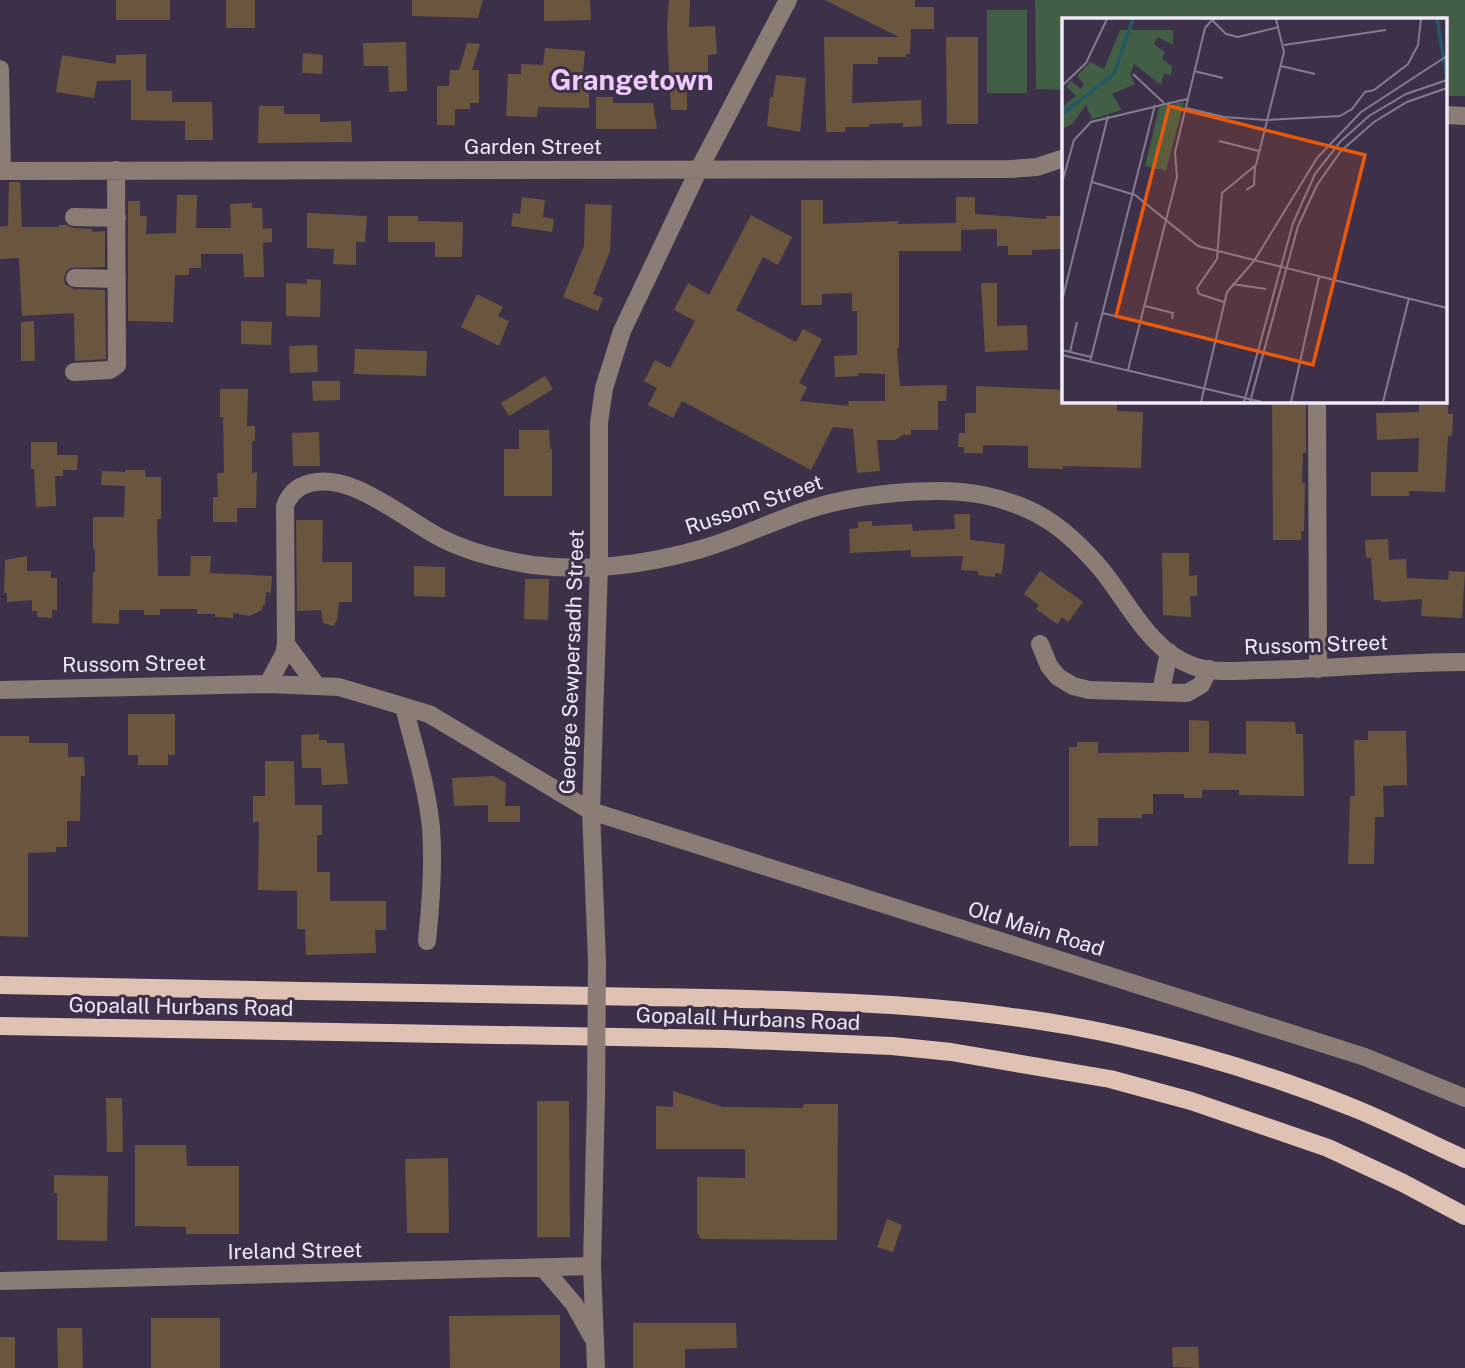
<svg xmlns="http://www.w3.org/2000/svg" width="1465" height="1368" font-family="'Public Sans',sans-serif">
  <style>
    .green { fill: #425e45 }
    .building { fill: #6a563e }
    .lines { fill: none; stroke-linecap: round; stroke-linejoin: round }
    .minor { stroke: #8b7d76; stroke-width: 18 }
    .major { stroke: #dfc2b3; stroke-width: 18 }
    .minor-bridge { stroke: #8b7d76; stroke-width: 18 }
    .labels { text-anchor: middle; stroke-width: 6; stroke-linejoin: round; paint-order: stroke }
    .street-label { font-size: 21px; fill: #f1e9f9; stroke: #3d314a }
    .district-label { font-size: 28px; font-weight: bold; fill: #f0cafd; stroke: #3d314a }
    .inset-river { fill: none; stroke: #225964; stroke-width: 3.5 }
    .inset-road { fill: none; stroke: #857b90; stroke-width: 2 }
    .view { fill: #e8590c; fill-opacity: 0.15; stroke: #e8590c; stroke-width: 3.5 }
    .inset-edge { fill: none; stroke: #f1e9f9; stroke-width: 3.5 }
  </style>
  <rect width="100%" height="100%" fill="#3d314a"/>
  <!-- green -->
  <path class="green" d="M1035,0H1465V96H1446V19H1064V90L1036,89Z
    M987,10H1027V93H987Z"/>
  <!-- building -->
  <path class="building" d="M116,0H170V20H116Z
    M226,0H255V28H226Z
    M412,0H483L478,18L412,16Z
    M544,0H590L591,20L544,21Z
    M669,0H690L689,27L715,26L717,54L708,55V88L687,90V110H671L667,28Z
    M825,0H915V7H934V29H911L910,54H906V57H878V64H853L852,103L921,100L922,126L903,127V123L869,124V127H845V132H826L824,37H899Z
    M946,37H978V124H947Z
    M406,42L407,91L389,92L388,66H364L363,43Z
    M467,43L480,44L472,70H479V103H470V109H455V125H437V86H449L450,70H459Z
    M545,48L585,51L583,73L589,72V108L538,107L537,117L506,116L508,74H521V64L543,65Z
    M303,53L323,55L322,74L302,73Z
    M146,54V91H172V102H212L213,140H185V121L131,120V80L97,81L94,98L56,92L62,55L116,64V55Z
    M776,75L806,78L800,132L767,126L770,97H773Z
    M596,97H613V103H653L657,129H596Z
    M259,106H284V114H320V122L351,121L352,142L258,143Z
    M9,182H20L22,227H59V225H66L74,228L92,229V232L105,231V267L70,268L66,272L64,278L65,284L74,289L105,290L106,359L75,361L74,313L22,316L19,258L0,259V227L8,226Z
    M177,195H197L196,228H231L230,204L252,203V208H262L263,229L272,228V242L263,243L264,277H244L243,254H201V268H189V275H175L173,322L128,321V201H140V216H147L146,234L176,233Z
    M522,197L545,200L543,217L554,219L552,232L511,226L513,213L520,214Z
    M956,197H975V214L1046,219V216H1064V249L1032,250V255H1008V246H997V229L961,230V251H899V348H897L900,386L947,385L946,401H938V430H911V435H903L895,440H877L880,471L857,473L853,429L833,427L811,470L682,401L673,418L648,405L657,388L644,381L655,360L670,368L695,321L674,310L688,283L709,295L751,215L792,237L778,265L763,257L736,310L796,342L803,329L822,339L799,383L807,387L800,401L849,406L848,401H885V374L858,373V376L835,377L834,356L857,355V311H852V293L822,294V305H801V200H823V224L898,221V224L956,223Z
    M585,204L612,205L610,251L593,294L603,298L598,311L563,297L584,246Z
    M307,213L367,216L365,242H356V265L333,264L334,249L307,248Z
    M388,216H418V221L463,222L462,257H435V242H388Z
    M307,279L321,280L320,317L286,316V283L307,284Z
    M981,283H997V326L1027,325L1028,350L985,352Z
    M477,294L503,307L498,316L509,321L499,346L461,327Z
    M34,321L35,361H21V322Z
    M241,321L272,322L271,345L241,344Z
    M317,345L318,372L290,373L289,346Z
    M355,349L427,351L426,376L354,374Z
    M545,376L553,389L509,416L501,403Z
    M312,381H340V400L313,401Z
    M976,386L1064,390V401H1117V411L1143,412L1141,468L1063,466V469L1028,468V446L983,445V453H964V447H958L959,433H965V413H976Z
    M220,389H248L247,426H255V441H252V473L257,472L256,508H237V522H213V497H218L217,473H224L223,417H220Z
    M1272,401H1306V453H1303L1302,483L1305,482L1304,531H1301V540H1273Z
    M1419,401H1448V414H1453L1452,436H1448L1445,492L1409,491V496H1371V472H1418L1419,438L1377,440L1376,413L1419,412Z
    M519,430H549L550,449H552V496H504V449H519Z
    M319,432L320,466H293L292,433Z
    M31,442H57V455H78L77,470H63V476H55L56,506L36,507L34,469H31Z
    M125,470H145L146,477H161V519H157L158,576H190L191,556H211L210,573L272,576L271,593L266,592L265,605H263L262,610L249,616L233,613V618L215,617V614H197V609H160V615H144V610H119V624L92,623L93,572H95V550L93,549V517H124L125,486L101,485L102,471L125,472Z
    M954,514H970V540L1005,544L1002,574L995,573V577L978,575V571L961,570L963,556L911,557V550L850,553L849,529L858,528V522L872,521V526L912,524L913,531L955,529Z
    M296,520H323L322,562H352V602H339L337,620L333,626L323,623L321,610L297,611Z
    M1388,539L1389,560L1406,559L1407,578L1448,580L1449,571L1465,572L1462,618L1421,616L1422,599L1381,602V600H1374L1371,558H1366L1365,540Z
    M1162,553H1189V576L1197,575V596H1190L1191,617L1163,615Z
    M27,556V571H51V578H57V610H52V618L37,617V611H32V600L7,602V593H4L5,560Z
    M414,566L445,567V597L414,596Z
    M1040,571L1083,602L1068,622L1062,617L1057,624L1036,609L1039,605L1024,594Z
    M525,579H549L548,620L524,619Z
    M128,714H175V755H168V765H138V755H128Z
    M1189,720L1209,721V753L1246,754V721L1295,722L1296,734H1303L1304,796L1239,795V790H1202V798H1184V794H1153V814H1142V818H1098V846H1069V747H1077V742H1098V753L1189,752Z
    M1368,731H1406L1407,785L1383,786L1384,817H1375L1374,864H1348L1350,796H1355L1354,740H1368Z
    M319,734V740H327V743H344L348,784L322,785L321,768H302L301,735Z
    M0,736H29V743H68V757H84L85,776H81L80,821H67V847H56V852L28,853V937L0,936Z
    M265,761H294L295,805H322V835H317V872H330V901H386V930H375L376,953L306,955L305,929H297V891L258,890L259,822H253V796H265Z
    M494,776L506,783L505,806H520V822H488V805L454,806L452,778Z
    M673,1091L723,1107L803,1108L804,1104H838L837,1240L701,1239L697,1232V1177L745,1178V1149H656V1106L673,1107Z
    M106,1098H122L123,1152H107Z
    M537,1101H569L570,1237H537Z
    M135,1145H186L187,1166H239V1234H186V1227L135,1226Z
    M448,1158L449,1233H407L405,1159Z
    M54,1175L108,1176L107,1241L57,1240V1193H54Z
    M887,1219L902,1225L893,1252L877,1247Z
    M560,1315V1368H450L449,1316Z
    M151,1318H220V1368H151Z
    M633,1323H736L737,1348L685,1349V1368H633Z
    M57,1328H82L83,1368H58Z
    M0,1337H15V1368H0Z
    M1172,1347H1198L1199,1368L1173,1367Z"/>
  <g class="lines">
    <!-- minor -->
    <path class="minor" d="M0,69L2,171
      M1446,115L1465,116
      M0,171L1010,169L1037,167L1064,158
      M74,217L117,218
      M75,278L117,279
      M74,372L110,370L117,365L116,170
      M1317,401L1318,669
      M286,644L317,686
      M1040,644L1049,666L1058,677L1073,686L1089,690L1187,693L1201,685L1209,669
      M268,684L284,654L286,644L285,506C288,497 292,492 300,487C344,464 403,519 441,538C470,553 501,560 533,565C588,572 648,564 701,549C736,539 769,523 804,511C849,495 936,485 983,495C1036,506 1066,528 1101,569C1129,603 1149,650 1193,666C1214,674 1242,670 1264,670C1331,669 1398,662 1465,662
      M0,690L268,684L339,687L429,714L591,811L1365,1057L1465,1098
      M1161,691L1169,652
      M404,707C414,746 427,787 431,828C434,866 431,903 427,941
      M597,961L591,811L599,566V423L604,388L622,331L699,169L788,0
      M596,1097L592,1266L596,1368
      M544,1269L574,1304L593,1338
      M0,1281L592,1266"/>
    <!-- major -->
    <path class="major" d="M0,985C200,989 399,993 599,996C773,1000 950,998 1121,1036C1201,1054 1280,1078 1356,1109C1393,1124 1429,1143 1465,1159
      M0,1026L725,1039L892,1046L951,1052L1110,1079L1191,1101L1328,1148L1403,1183L1465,1216"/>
    <!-- minor-bridge -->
    <path class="minor-bridge" d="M596,1097L597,961"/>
  </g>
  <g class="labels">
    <!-- street labels -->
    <g class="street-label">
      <text x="533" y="154">Garden Street</text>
      <text transform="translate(754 505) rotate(-19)" y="7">Russom Street</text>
      <text transform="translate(1316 645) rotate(-2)" y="7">Russom Street</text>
      <text transform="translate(572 662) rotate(-88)" y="7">George Sewpersadh Street</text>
      <text transform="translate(134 664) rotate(-1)" y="7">Russom Street</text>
      <text transform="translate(1036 929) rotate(17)" y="7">Old Main Road</text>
      <text transform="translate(181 1007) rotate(1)" y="7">Gopalall Hurbans Road</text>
      <text transform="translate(748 1019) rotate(2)" y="7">Gopalall Hurbans Road</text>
      <text transform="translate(295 1251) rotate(-1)" y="7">Ireland Street</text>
    </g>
    <!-- district labels -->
    <g class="district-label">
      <text x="632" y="90">Grangetown</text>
    </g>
  </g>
  <!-- overview -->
  <g transform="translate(1062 18)">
    <rect width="385" height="385" fill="#3d314a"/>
    <path d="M58,12H111V27L96,19L92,26L103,34L100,41L110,48L109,57L102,55L99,67L72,46L68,57L73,66L50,76L60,92L30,101L24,87L10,106L0,111V89L14,78L4,68L9,63L19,71L22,66L15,58L28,44L42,51ZM122,84L104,153L83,148L97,89Z" fill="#425e45"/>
    <path class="inset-river" d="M375,1L385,61M0,96L52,56L71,1"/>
    <path class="inset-road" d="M222,27L324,12M219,48L253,56M132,53L161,60M71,56L102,85M0,68L24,45L45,1M124,90L162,99L204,102L278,98L290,91L303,74L312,72L346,46L356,27L359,1M157,123L197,133M30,164L73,177L136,228L385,290M0,165L12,122L29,104L125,81M184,172L192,167L193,149M170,266L204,271M0,283L46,98M162,284L137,276L135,270L155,241L160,175L194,147L222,34L214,1M83,288L111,295L110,301M40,295L79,304M0,332L29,339M8,334L15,304M0,337L200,384M28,344L93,87M66,352L115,159L113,134L143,10L150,2L164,16L176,19L217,9M139,384L165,274L192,243L255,140L299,94L385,38M182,384L231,205L253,156L279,123L307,98L344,76L385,62M188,384L236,208L255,167L279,133L312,104L345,84L385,70M229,384L257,259M321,384L347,280"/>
    <path class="view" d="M107,88L303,137L251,347L54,298Z"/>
    <rect width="385" height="385" class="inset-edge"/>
  </g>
</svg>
